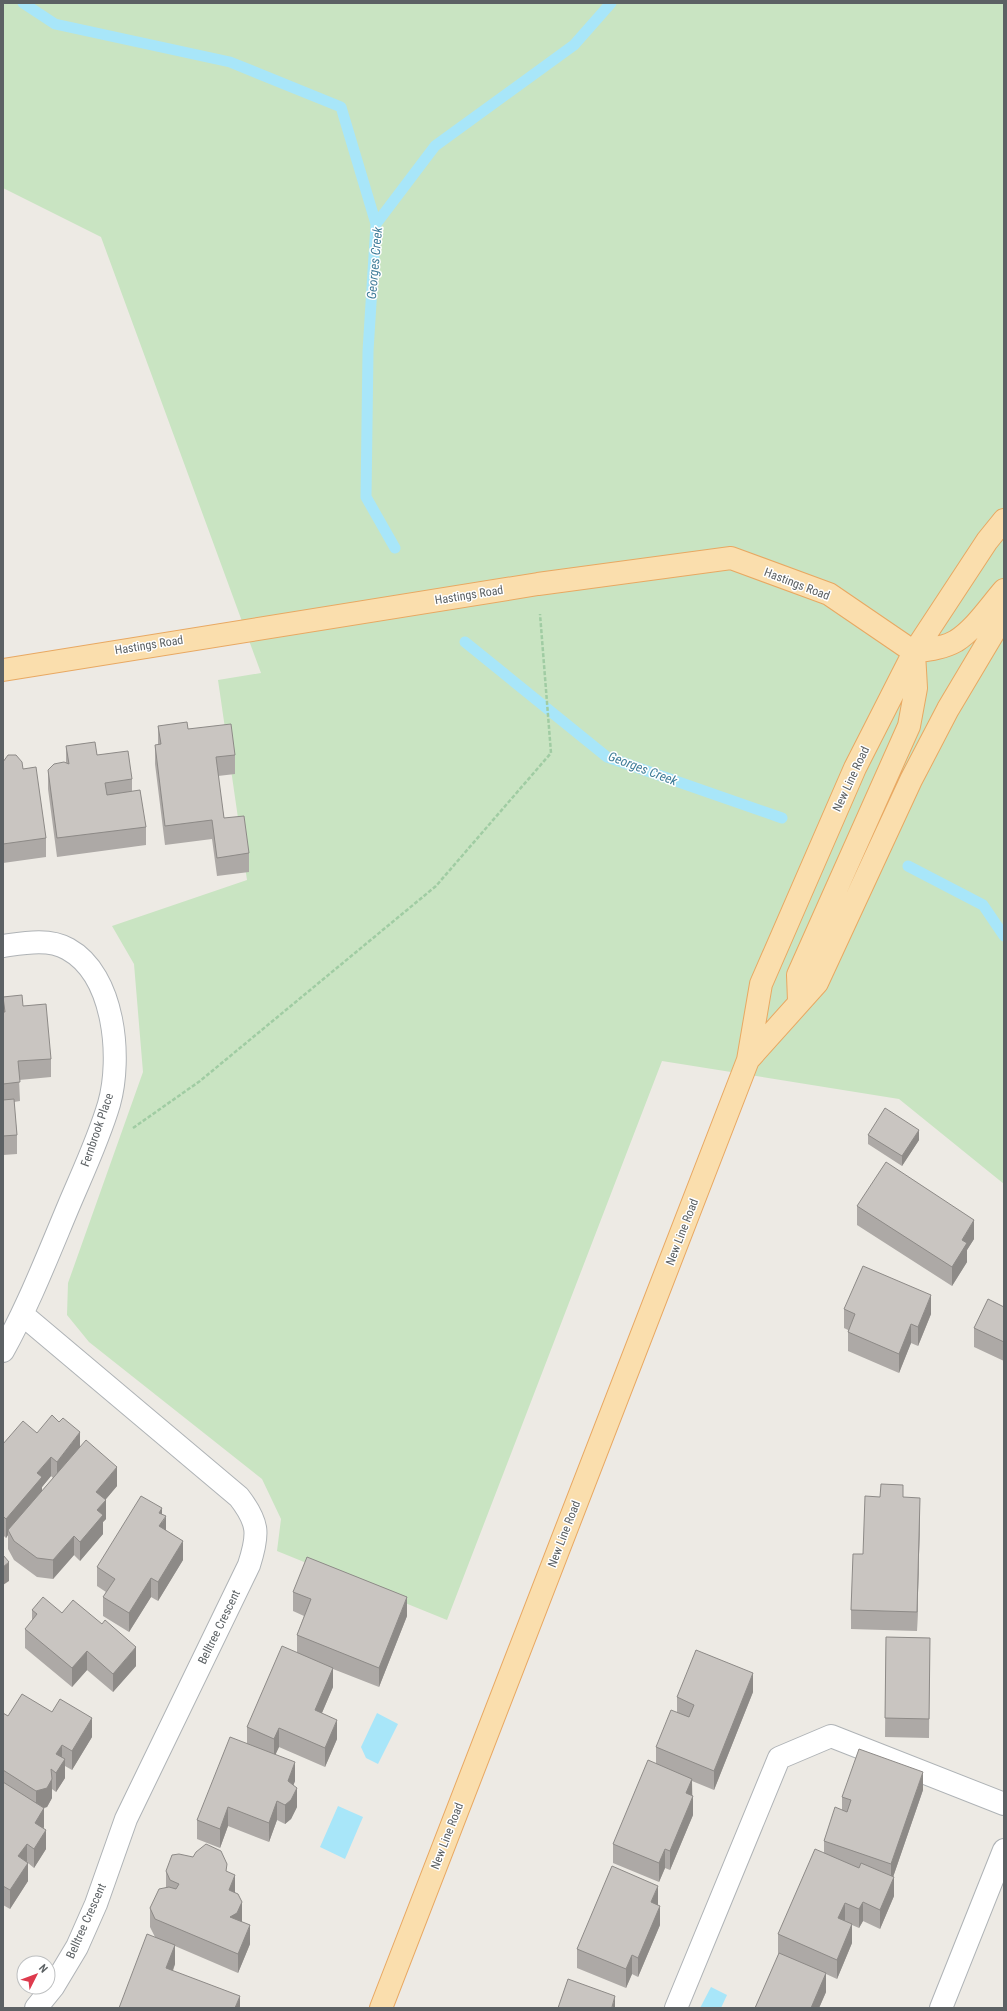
<svg xmlns="http://www.w3.org/2000/svg" width="1007" height="2011" font-family="'Roboto Condensed',sans-serif">
  <style>
    .green { fill: #c9e4c2 }
    .water { fill: #a8e6f9 }
    .lines { fill: none; stroke-linecap: round; stroke-linejoin: round }
    .stream { stroke: #a8e6f9; stroke-width: 11 }
    .minor-casing { stroke: #afb3b6; stroke-width: 24 }
    .major-casing { stroke: #e8a862; stroke-width: 24 }
    .path { stroke: #a0cca3; stroke-width: 2.5; stroke-dasharray: 4 2; stroke-linecap: butt }
    .minor { stroke: #fff; stroke-width: 22 }
    .major { stroke: #fadead; stroke-width: 22 }
    .wall { fill: #ada9a6; fill-rule: evenodd }
    .shaded-wall { fill: #8d8a87 }
    .building { fill: #c9c5c1; stroke: #8d8a87 }
    .labels { text-anchor: middle; stroke-width: 3; stroke-linejoin: round; paint-order: stroke }
    .street-label { font-size: 12px; fill: #5c6164; stroke: #fff }
    .water-label { font-size: 13px; font-style: italic; fill: #407d99; stroke: #fff }
  </style>
  <rect width="100%" height="100%" fill="#edeae4"/>
  <!-- green -->
  <path class="green" d="M3,3H1004V1184L899,1099L662,1061L447,1620L277,1551L281,1519L262,1479L89,1342L67,1315L68,1283L143,1072L134,964L112,926L247,880L218,680L261,673L101,237L3,188Z"/>
  <!-- water -->
  <path class="water" d="M377,1713L398,1724L378,1764L366,1758L361,1747Z
    M338,1806L363,1817L345,1859L320,1847Z
    M711,1987L727,1995L721,2008H700Z"/>
  <g class="lines">
    <!-- stream -->
    <path class="stream" d="M23,3L55,24L230,62L341,107L376,224
      M395,548L366,497L368,351L376,224L435,146L574,45L611,3
      M465,642L607,757L782,818
      M908,866L983,905L1004,936"/>
    <defs>
      <path id="minor" d="M3,946C24,943 49,938 68,949C115,975 122,1058 109,1104C99,1138 83,1172 69,1205C48,1255 29,1304 3,1351
        M23,1315L239,1497C259,1523 259,1534 249,1565L126,1819L96,1904L77,1947L53,1987L36,2008
        M676,2008L779,1758L831,1736L1004,1804
        M941,2008L1004,1850"/>
      <path id="major" d="M914,652C928,650 944,648 956,641C975,629 990,606 1004,590
        M3,670L538,584L731,558L829,594L914,652
        M799,1001L798,975L909,726L916,688L914,653
        M748,1060L817,983L911,780L948,709L1004,615
        M381,2008L748,1060L761,984L855,768L914,652L987,541L1004,520"/>
    </defs>
    <!-- minor casing -->
    <use href="#minor" class="minor-casing"/>
    <!-- major casing -->
    <use href="#major" class="major-casing"/>
    <!-- path -->
    <path class="path" d="M133,1128L200,1081L436,886L551,753L540,614"/>
    <!-- minor -->
    <use href="#minor" class="minor"/>
    <!-- major -->
    <use href="#major" class="major"/>
  </g>
  <!-- wall -->
  <path class="wall" d="M158,726L188,729L235,755V774L218,776L224,818L249,853V872L217,876L212,839L165,845L155,764V745H158Z
    M66,746L97,755L132,779V791L146,827V845L57,857L48,789V770L66,763Z
    M3,762L23,769L46,838V857L3,863Z
    M3,997L23,1006L51,1059V1077L19,1080L20,1101L14,1102L17,1135V1154L3,1155Z
    M868,1135L919,1140L902,1166L868,1144Z
    M857,1206L974,1239L967,1250V1262L952,1286L857,1225Z
    M1004,1307V1361L974,1347V1328Z
    M844,1309L931,1314L918,1346L911,1343L899,1373L848,1351V1330L844,1328Z
    M37,1433L80,1447L117,1486L105,1500L106,1519L103,1522V1534L80,1561L74,1555L53,1579L37,1577L14,1560L8,1549V1535L6,1538L3,1535V1444ZM51,1476L53,1478L42,1491V1487Z
    M903,1497L920,1516L917,1631L851,1629V1610L863,1554Z
    M162,1514L166,1530L183,1560L158,1601L151,1597L129,1632L103,1616V1597L106,1592L97,1586V1567Z
    M293,1592L407,1616L379,1687L333,1669V1687L322,1713L337,1739L325,1767L279,1747L275,1754L295,1781L293,1785L297,1807L291,1819L285,1824L277,1820L269,1842L228,1826L220,1848L197,1839V1820L247,1743V1727L297,1652V1635L304,1616L293,1611Z
    M32,1610L62,1613L136,1666L113,1692L87,1670L72,1687L25,1648V1629L32,1621Z
    M886,1637L930,1638L929,1738L885,1737Z
    M753,1692L714,1790L692,1781L693,1815L670,1870L665,1868L659,1882L613,1863V1844L656,1764V1747L677,1712V1697Z
    M3,1713L8,1716L92,1737L72,1770L65,1766V1778L56,1792L52,1789V1798L47,1807L44,1808V1827L43,1829L46,1849L34,1868L28,1863V1881L10,1909L3,1905Z
    M923,1790L893,1877L894,1896L880,1929L863,1921L859,1928L852,1925V1943L837,1979L826,1974V1992L819,2008H755L779,1954L778,1953V1934L824,1852V1841L842,1810V1797Z
    M166,1871L227,1872L235,1893L242,1921V1922L250,1944L238,1973L175,1946V1964L173,1971L240,2008H119L155,1937L150,1927V1908L166,1887Z
    M658,1905L660,1925L638,1977L632,1974L626,1988L577,1968V1949Z"/>
  <!-- shaded-wall -->
  <path class="shaded-wall" d="M919,1130V1140L902,1166V1156Z
    M974,1220V1239L967,1250V1262L952,1286V1267L962,1240Z
    M931,1295V1314L918,1346V1327Z
    M911,1324V1343L899,1373V1354Z
    M80,1432V1451L57,1481V1462Z
    M51,1457V1476L42,1487V1496L8,1530V1535L6,1538V1519L37,1473Z
    M117,1467V1486L96,1511V1492Z
    M920,1498V1516L917,1631V1612Z
    M106,1500V1519L103,1522V1534L80,1561V1542L97,1510Z
    M162,1508V1523L166,1516V1535L159,1545V1513Z
    M74,1536V1555L53,1579V1560Z
    M183,1541V1560L158,1601V1582Z
    M9,1562V1581L3,1585V1567Z
    M151,1578V1597L129,1632V1613Z
    M407,1597V1616L379,1687V1668Z
    M136,1647V1666L113,1692V1674Z
    M87,1651V1670L72,1687V1668Z
    M333,1668V1687L315,1729V1710Z
    M753,1673V1692L714,1790V1771Z
    M92,1718V1737L72,1770V1751Z
    M337,1720V1739L325,1767V1748Z
    M279,1728V1747L274,1758V1739Z
    M62,1745V1764L56,1773V1754Z
    M65,1759V1778L56,1792V1773Z
    M295,1762V1781L288,1800V1781Z
    M923,1772V1790L891,1883V1864Z
    M52,1779V1798L47,1807L36,1810V1791Z
    M692,1779V1798L686,1793Z
    M297,1788V1807L291,1819L285,1824V1805Z
    M693,1796V1815L670,1870V1851Z
    M277,1801V1820L269,1842V1823Z
    M228,1807V1826L220,1848V1829Z
    M44,1808V1827L35,1842V1823Z
    M46,1830V1849L34,1868V1849Z
    M27,1844V1862L18,1856Z
    M665,1849V1868L659,1882V1863Z
    M28,1863V1881L10,1909V1890Z
    M235,1875V1894L229,1890Z
    M894,1877V1896L880,1929V1910Z
    M658,1886V1905L651,1921V1902Z
    M242,1902V1921L237,1932L230,1917Z
    M863,1902V1921L859,1928V1909Z
    M845,1903V1922L838,1918Z
    M660,1906V1925L638,1977V1958Z
    M852,1924V1943L837,1979V1960Z
    M250,1925V1944L238,1973V1954Z
    M175,1945V1964L166,1987V1968Z
    M632,1955V1974L626,1988V1969Z
    M826,1973V1992L819,2008H811Z
    M240,1996V2008H235Z
    M615,1996V2008H612Z"/>
  <!-- building -->
  <path class="building" d="M187,722L188,729L231,724L235,755L216,757L224,818L244,816L249,853L217,858L212,820L165,826L155,745L161,744L158,726Z
    M95,742L97,755L128,751L132,779L105,783L107,795L140,790L146,827L57,838L48,770L54,764L64,762L69,764L66,746Z
    M8,755H16L22,762L23,769L36,767L46,838L3,844V762Z
    M22,995L23,1006L46,1004L51,1059L18,1061L20,1082L3,1084V1012H5L3,997Z
    M14,1099L17,1135L3,1136V1100Z
    M885,1108L919,1130L902,1156L868,1135Z
    M886,1162L974,1220L962,1240L967,1243L952,1267L857,1206Z
    M863,1266L931,1295L918,1327L911,1324L899,1354L848,1332L855,1314L844,1309Z
    M988,1299L1004,1307V1342L974,1328Z
    M52,1415L59,1422L63,1418L80,1432L57,1462L51,1457L37,1473L42,1477L6,1519L3,1516V1444L23,1421L37,1433Z
    M86,1440L117,1467L96,1492L106,1500L97,1510L103,1515L80,1542L74,1536L53,1560L37,1558L14,1541L8,1530Z
    M881,1484L903,1485V1497L920,1498L917,1612L851,1610L853,1554H863L865,1496L880,1497Z
    M141,1496L162,1508L159,1513L166,1516L159,1526L183,1541L158,1582L151,1578L129,1613L103,1597L115,1579L97,1567Z
    M3,1555L9,1562L3,1567Z
    M307,1557L407,1597L379,1668L297,1635L311,1599L293,1592Z
    M43,1597L62,1613L73,1600L102,1624L105,1620L136,1647L113,1674L87,1651L72,1668L25,1629L37,1614L32,1610Z
    M886,1637L930,1638L929,1719L885,1718Z
    M282,1646L333,1668L315,1710L337,1720L325,1748L279,1728L274,1739L247,1727Z
    M696,1650L753,1673L714,1771L656,1747L671,1710L689,1717L694,1705L677,1697Z
    M22,1694L52,1712L60,1699L92,1718L72,1751L62,1745L56,1754L65,1759L56,1773L51,1769L52,1779L47,1788L36,1791L3,1770V1713L8,1716Z
    M230,1737L295,1762L288,1781L297,1788L291,1800L285,1805L277,1801L269,1823L228,1807L220,1829L197,1820Z
    M859,1749L923,1772L891,1864L824,1841L835,1807L847,1812L851,1800L842,1797Z
    M648,1760L692,1779L686,1793L693,1796L670,1851L665,1849L659,1863L613,1844Z
    M3,1782L44,1808L35,1823L46,1830L34,1849L27,1844L18,1856L28,1863L10,1890L3,1886Z
    M206,1844L221,1851L227,1864L226,1871L235,1875L229,1890L238,1894L242,1902L237,1913L230,1917L250,1925L238,1954L155,1919L150,1908L159,1889L169,1887L176,1889L179,1884L170,1880L166,1871L172,1855L179,1854L193,1857L196,1852Z
    M815,1849L859,1868L861,1863L894,1877L880,1910L863,1902L859,1909L845,1903L838,1918L852,1924L837,1960L778,1934Z
    M612,1866L658,1886L651,1902L660,1906L638,1958L632,1955L626,1969L577,1949Z
    M147,1934L175,1945L166,1968L240,1996L235,2008H119Z
    M779,1953L826,1973L811,2008H755Z
    M568,1979L615,1996L612,2007L613,2008H558Z"/>
  <g class="labels">
    <!-- street labels -->
    <g class="street-label">
      <text transform="translate(797 584) rotate(21)" y="4">Hastings Road</text>
      <text transform="translate(469 595) rotate(-9)" y="4">Hastings Road</text>
      <text transform="translate(149 645) rotate(-9)" y="4">Hastings Road</text>
      <text transform="translate(851 779) rotate(-65)" y="4">New Line Road</text>
      <text transform="translate(97 1130) rotate(-71)" y="4">Fernbrook Place</text>
      <text transform="translate(682 1232) rotate(-69)" y="4">New Line Road</text>
      <text transform="translate(564 1534) rotate(-69)" y="4">New Line Road</text>
      <text transform="translate(219 1627) rotate(-64)" y="4">Belltree Crescent</text>
      <text transform="translate(447 1836) rotate(-69)" y="4">New Line Road</text>
      <text transform="translate(86 1921) rotate(-66)" y="4">Belltree Crescent</text>
    </g>
    <!-- water labels -->
    <g class="water-label">
      <text transform="translate(374 263) rotate(-85)" y="5">Georges Creek</text>
      <text transform="translate(643 768) rotate(21)" y="5">Georges Creek</text>
    </g>
  </g>
  <!-- border -->
  <rect width="1007" height="2011" fill="none" stroke="#5c6164" stroke-width="8"/>
  <!-- north arrow -->
  <g transform="translate(36 1975) rotate(48)"><circle r="19" fill="#ffffff" stroke="#bec0c1"/>
  <path d="M0-3L7 15L0 10L-7 15Z" fill="#de3a4d"/>
  <text y="-6" font-size="11" font-weight="bold" text-anchor="middle" fill="#5c6164">N</text>
  </g>
</svg>
